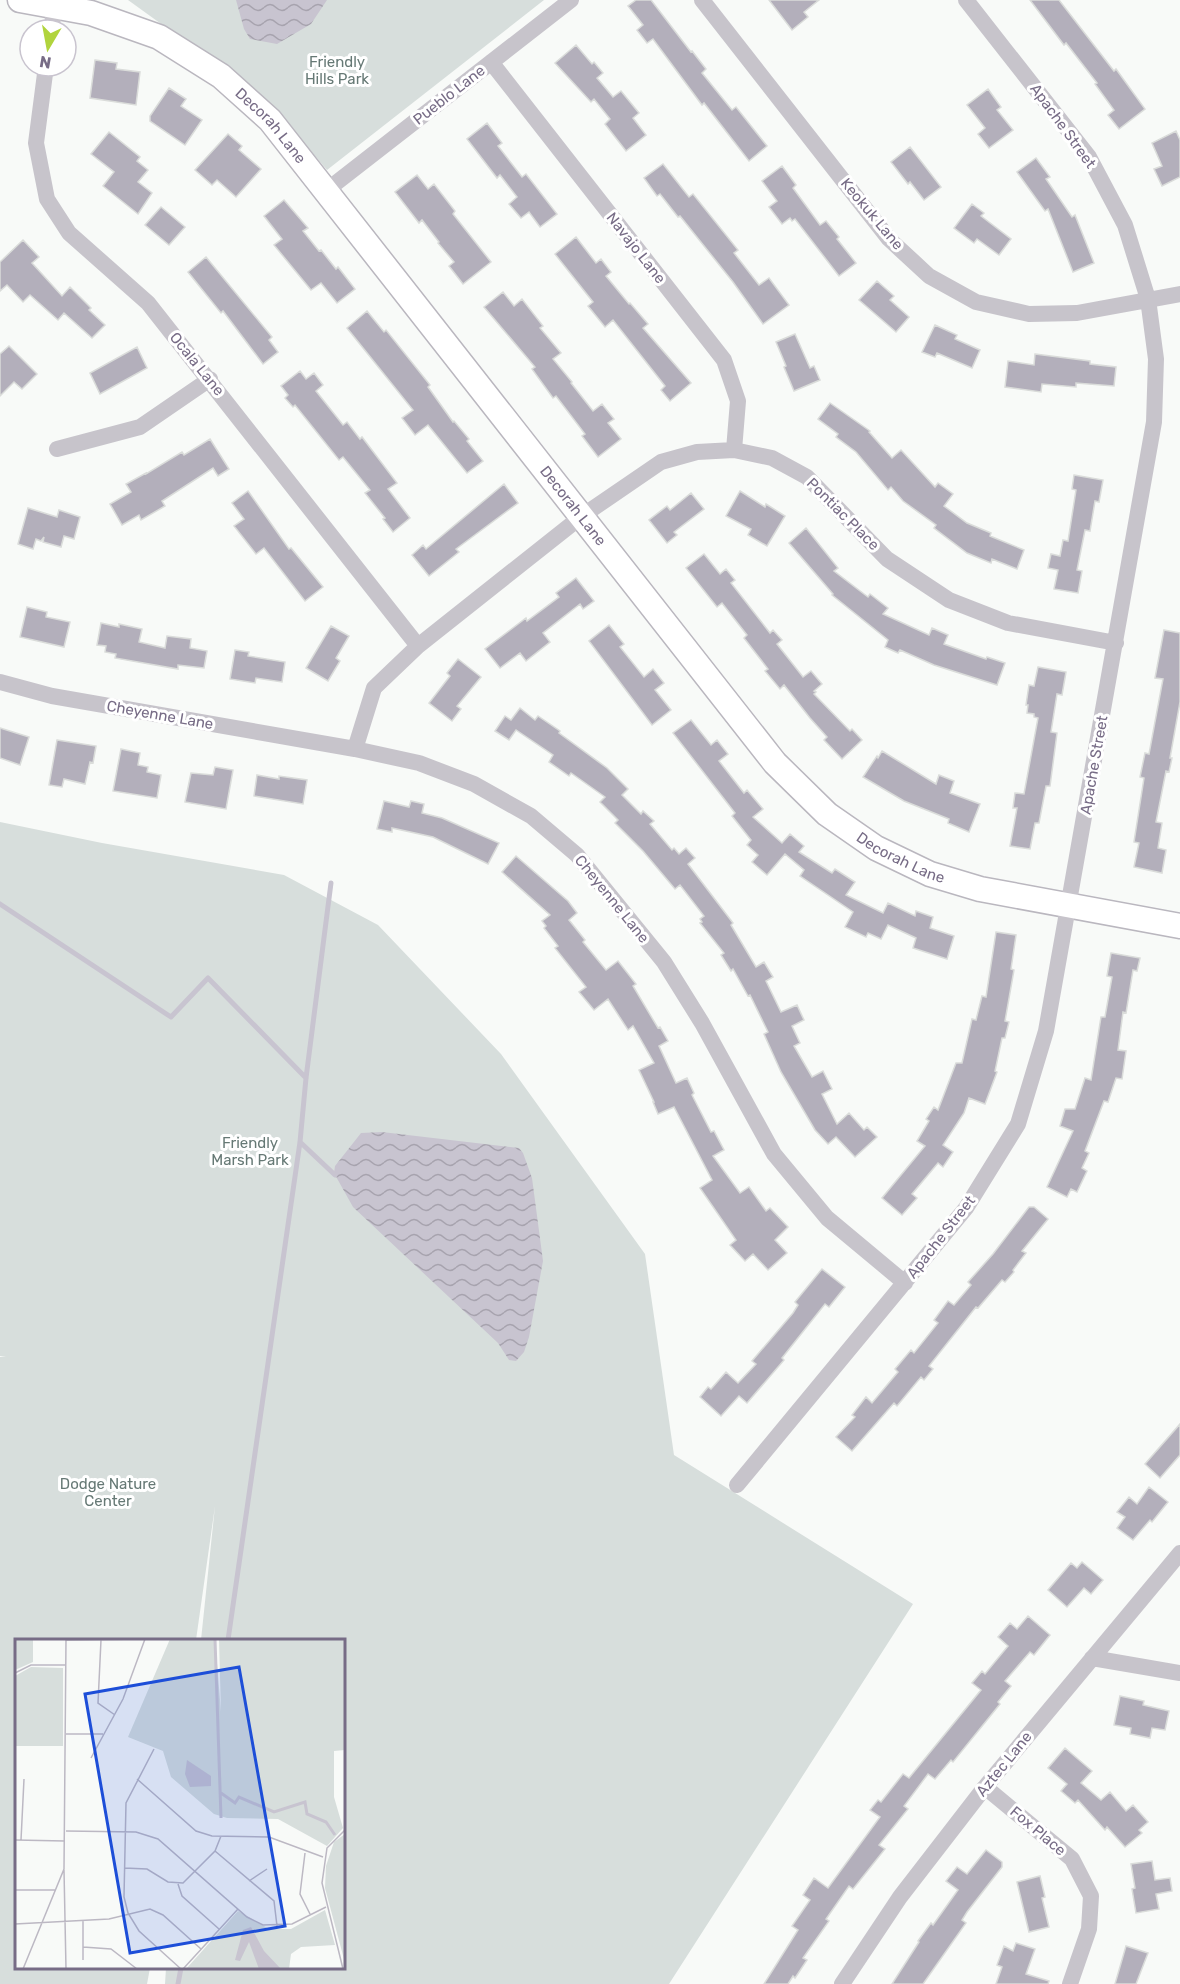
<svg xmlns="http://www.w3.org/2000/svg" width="1180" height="1984" font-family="Rubik,sans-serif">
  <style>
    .green { fill: #d7dedc }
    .water { fill: url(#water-waves) }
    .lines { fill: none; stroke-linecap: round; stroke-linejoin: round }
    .stream { stroke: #c8c4d0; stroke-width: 5 }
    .building { fill: #b3afbb; stroke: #dadcda; stroke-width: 1.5 }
    .secondary-casing { stroke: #bab7bf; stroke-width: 27 }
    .street { stroke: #c7c4cb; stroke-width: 16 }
    .secondary { stroke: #fff; stroke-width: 24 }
    .labels { text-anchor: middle; stroke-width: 6; stroke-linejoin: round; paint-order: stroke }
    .park-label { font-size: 15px; fill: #667975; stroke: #fff }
    .street-label { font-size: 15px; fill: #776c86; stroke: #fff }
    .inset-river { fill: none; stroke: #c8c4d0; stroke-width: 3 }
    .inset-road { fill: none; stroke: #bcb8c3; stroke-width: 1.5 }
    .view { fill: #1d4ed8; fill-opacity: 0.15; stroke: #1d4ed8; stroke-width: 3 }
    .inset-edge { fill: none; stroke: #776c86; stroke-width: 3 }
  </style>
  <defs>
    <pattern id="water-waves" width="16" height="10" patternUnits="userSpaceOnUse" patternTransform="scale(1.5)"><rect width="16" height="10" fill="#c8c4d0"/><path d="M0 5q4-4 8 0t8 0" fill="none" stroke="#a7a3ae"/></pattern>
  </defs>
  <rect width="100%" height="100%" fill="#f8faf8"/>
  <!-- green -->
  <path class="green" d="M128,0H544L327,170L269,102Z
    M0,822L102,843L284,875L378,925L501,1054L645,1254L674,1455L913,1604L669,1984H165L166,1968H344V1640H201L215,1506L196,1640H16V1968H150L147,1984H0V1357H6L0,1356Z"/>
  <!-- water -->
  <path class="water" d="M236,0H327L311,24L277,44L250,39L244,29Z
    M382,1132L519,1148L523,1153L532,1178L543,1261L529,1337L524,1352L516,1361L509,1360L498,1343L353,1207L334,1173L335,1166L361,1133Z"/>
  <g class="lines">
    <!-- stream -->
    <path class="stream" d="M0,904L171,1017L208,978L306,1078
      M300,1142L335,1175
      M228,1640L300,1142L306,1078L331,883
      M178,1984L181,1968"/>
  </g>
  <!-- building -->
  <path class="building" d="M636,0H651L691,52L692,51L706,69L702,73L732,110L736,107L767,146L749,161L704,103L702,105L653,39L647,43L637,30L643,25L628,6Z
    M769,0H819L804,12L808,17L792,30Z
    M1030,0H1059L1114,71L1116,69L1145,109L1119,129L1108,115L1114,110L1095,84L1097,83L1066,43L1064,45Z
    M576,45L592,64L594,62L603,73L597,78L613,97L621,91L639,113L633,118L646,135L626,151L605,124L610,119L594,99L591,102L555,63Z
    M95,60L117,63L116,69L140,72L136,105L90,98Z
    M169,88L186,99L181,106L202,120L185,145L150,121V116Z
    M988,89L1001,107L997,110L1013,130L989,148L978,134L985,128L967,105Z
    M487,123L502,143L498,146L522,177L526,174L557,214L540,227L529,212L521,218L509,204L517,197L500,175L497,178L467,139Z
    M1176,131L1180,140V177L1162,186L1154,169L1162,166L1152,143Z
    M109,132L140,157L137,161L148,170L138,182L152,193L138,214L103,186L114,172L91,154Z
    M228,134L242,146L239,150L261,169L236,197L217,180L212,185L195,170Z
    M910,147L941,187L924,200L910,182L908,184L891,162Z
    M1036,158L1050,177L1046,179L1072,217L1075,215L1094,263L1073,272L1048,209L1045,211L1017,172Z
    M663,164L689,197L693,194L738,250L734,253L759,285L769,278L789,305L763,324L733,282L680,216L678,217L660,194L657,196L644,178Z
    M782,166L796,185L793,188L820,225L826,221L839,237L837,239L856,263L839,276L795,219L792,221L790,218L782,224L769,207L777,201L762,181Z
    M417,175L428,189L434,184L455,211L453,214L491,262L463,284L449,266L454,262L438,243L439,242L422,220L419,223L395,192Z
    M284,200L308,228L303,231L319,251L321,250L336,269L338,267L355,289L337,303L321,283L311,290L274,245L282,239L264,216Z
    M972,204L984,213L981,216L1011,239L999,255L977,239L974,243L954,228Z
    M161,207L185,227L169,245L145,225Z
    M576,237L596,263L601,259L611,272L606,276L629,304L630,303L648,324L643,328L691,383L670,401L661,390L665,386L613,320L605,327L588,306L593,302L555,254Z
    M23,240L39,257L32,263L62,296L70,287L91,308L89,310L105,325L92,338L64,313L58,320L30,295L23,302L7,285L0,291V262Z
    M206,257L272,337L269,340L278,352L263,364L223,311L221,313L188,272Z
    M877,281L894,296L890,300L909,317L896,332L859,300Z
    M503,292L514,306L522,299L543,326L540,328L561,353L553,359L572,382L571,383L593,411L602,404L614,419L608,423L621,439L598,457L582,436L585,434L556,396L553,398L532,369L535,367L484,307Z
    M367,311L384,332L386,330L430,385L428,387L453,422L454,421L469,439L467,441L483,461L467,473L428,425L415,435L402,418L413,410L347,328Z
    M935,325L957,335L955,339L980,350L972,368L937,353L935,357L922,352Z
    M795,334L810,368L814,366L820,380L794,391L784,367L786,366L776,342Z
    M9,346L37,374L22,389L14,382L0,396V354Z
    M137,347L147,368L100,394L90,373Z
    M1035,354L1090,361V364L1116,367L1114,386L1076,383V387L1042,384L1041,392L1005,387L1008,361L1034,365Z
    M300,371L306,379L314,373L323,385L316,391L343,425L347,422L360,439L362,437L397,483L388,489L410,518L393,532L383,519L385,518L365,493L370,490L343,457L339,460L295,405L293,407L285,398L288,395L281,386Z
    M830,403L870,431L869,432L892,458L901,450L935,487L938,483L953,494L944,506L967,523L991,533L990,536L1024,550L1017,569L992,559L991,563L967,553L934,528L936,525L903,501L891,487L888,490L856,452L836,437L838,434L818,419Z
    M210,439L229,469L218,476L213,468L162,501L165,506L141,520L139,515L122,525L110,504L131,492L126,484L146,473V474L182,452L184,455Z
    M1074,475L1103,480L1099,502L1095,501L1090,531L1085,530L1077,570L1082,571L1078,593L1054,589L1058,570L1048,568L1051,554L1060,556L1063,540L1068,541L1076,490L1072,489Z
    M504,484L518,503L456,549L459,552L429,576L412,555L423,545L426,549Z
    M248,491L289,549L291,548L323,587L305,601L264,548L256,554L234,526L244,519L232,503Z
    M740,491L765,507L766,504L785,516L767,546L748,535L751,529L726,516Z
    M691,493L704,509L674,532L677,535L667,543L649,520L667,506L670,510Z
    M28,508L57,517L59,510L80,517L74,539L64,536L61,547L43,542L44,537L41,541L36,539L33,549L18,544Z
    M806,528L838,568L834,571L868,597L870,594L888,608L883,614L929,635L932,628L948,635L944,644L986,659L987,657L1005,663L997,685L934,665L900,650L898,653L885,647L888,640L832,595L833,594L789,543Z
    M704,554L720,574L726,569L735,580L731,583L770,633L773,630L782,640L777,644L803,677L811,671L822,684L814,691L816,692L814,694L850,731L852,729L862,740L842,759L824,740L827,737L810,718L784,685L780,689L765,671L768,669L744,638L747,635L722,603L717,607L686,568Z
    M576,578L594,601L583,609L580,604L543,633L550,642L526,661L520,653L500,668L485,649L526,618L527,621L559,597L556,593Z
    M27,607L47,612L46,617L70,622L64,647L20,637Z
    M101,623L119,627V624L142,629L139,642L165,648L167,636L191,639L190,648L207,651L204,668L178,665V669L115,658L116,654L105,652L106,646L97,645Z
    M609,625L624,644L620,647L644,677L653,669L664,683L655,690L671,710L652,725L589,641Z
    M331,626L349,636L336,658L340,661L328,681L306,668Z
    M1164,630L1180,633V702L1170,758H1172L1169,772L1166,771L1156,822L1162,823L1158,848L1166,850L1162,873L1134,867L1139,843L1134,842L1144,778L1140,777L1145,753L1149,754L1163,679L1155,678Z
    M235,650L249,652L248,656L285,662L282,682L256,678L255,683L230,679Z
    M458,659L481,677L457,706L461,709L452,721L429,703L450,676L447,673Z
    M1038,667L1066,672L1062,695L1057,694L1051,732L1057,733L1050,786H1046L1039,823H1035L1030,849L1010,846L1017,808H1013L1015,793L1024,794L1038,718L1034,717V714L1027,713L1028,705H1026L1029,685L1034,686Z
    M520,708L535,720L538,716L560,731L559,733L607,768L628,789L622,795L641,814L643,811L654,821L650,824L672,850L674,848L679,854L686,848L695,858L688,864L733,923L731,925L756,967L764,962L773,977L766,981L781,1012L797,1005L804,1020L792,1026L800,1043L794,1046L812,1077L823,1071L832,1089L822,1094L837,1124L849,1113L864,1130L867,1127L877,1137L855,1157L836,1137L828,1144L815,1130L781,1072L764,1034L768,1032L750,995L748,996L733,969L731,971L721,955L724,953L700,923L702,922L700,919L704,916L680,885L675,889L643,851L615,823L618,820L600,802L605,797L571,773L569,776L549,762L553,755L516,730L509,740L495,731L505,716L511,720Z
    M691,720L711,745L717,740L728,754L719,761L744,793L747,790L763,809L753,817L782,843L790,834L804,846L799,852L832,873L835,869L855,882L846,895L883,913L888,903L915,916L916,911L933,917L930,928L954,936L947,959L913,948L916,938L888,925L881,939L868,933L866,937L845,927L853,912L800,876L804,870L785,854L767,875L752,862L758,855L747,845L751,840L732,816L735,813L673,733Z
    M0,728L29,737L20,765L0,758Z
    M57,740L96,746L93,763L90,762L85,784L64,779L62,787L49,785Z
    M121,749L140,753L138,765L148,767L147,772L161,775L157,798L113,791Z
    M882,751L936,784L939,775L954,781L950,793L980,804L969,832L948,823L949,819L904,801L863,777L877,756L878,758Z
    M215,767L233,770L226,809L185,802L191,773L213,775Z
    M257,775L279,779V776L307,780L303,804L254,796Z
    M384,801L409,807L411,801L424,804L422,813L442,818L499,843L488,864L433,837L392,828V832L377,829Z
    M516,856L568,901L577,913L569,920L585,940L583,942L606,970L618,961L636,984L633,986L658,1028L660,1027L668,1041L659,1046L676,1083L687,1078L694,1093L692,1095L711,1132L714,1131L724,1150L713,1156L740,1193L749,1187L766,1211L770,1208L788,1227L775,1240L787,1253L768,1270L753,1254L745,1261L730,1245L736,1240L700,1188L712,1180L674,1107L658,1114L653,1102H654L639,1070L654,1063L633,1026L628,1030L608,999L594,1010L579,992L586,987L555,948L558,946L544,928L546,926L542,921L550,915L502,872Z
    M996,932L1016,935L1011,969L1014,970L1005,1021L1009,1022L1005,1038H1002L995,1071L997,1072L985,1104L969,1098L964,1113L943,1145L953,1152L943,1167L938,1163L912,1194L917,1198L902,1215L882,1198L925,1146L917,1141L929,1121L926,1119L934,1107L938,1110L956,1063H962L972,1019L976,1020L982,996L986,997Z
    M1111,953L1140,958L1137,971L1133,970L1126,1013L1123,1012L1118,1050L1126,1051L1122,1079L1116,1078L1108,1102L1104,1101L1085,1151L1089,1153L1082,1168L1087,1171L1077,1192L1071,1189L1067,1197L1047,1187L1073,1131L1060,1126L1065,1109H1075L1085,1078L1091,1080L1101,1017H1105L1112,977L1107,976Z
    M1029,1207H1034L1048,1219L1022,1251L1026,1253L1013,1270L1014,1272L1005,1282L1002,1280L978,1308L976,1307L929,1366L933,1369L924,1380L921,1377L897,1406L894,1403L852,1451L836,1437L855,1417L852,1415L866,1397L872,1403L898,1372L895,1369L911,1350L914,1353L938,1323L934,1320L948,1301L954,1305L971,1285L968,1282L993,1254Z
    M822,1269L845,1287L829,1307L825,1304L782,1358L784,1360L747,1403L739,1396L721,1416L700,1397L708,1387L711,1389L726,1372L738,1383L756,1364L752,1361L793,1313L798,1305L795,1302Z
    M1180,1424V1455L1160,1478L1145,1464Z
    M1149,1487L1168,1502L1152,1522L1150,1520L1133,1540L1117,1528L1125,1517L1117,1512L1129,1497L1137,1504Z
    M1082,1562L1103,1580L1091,1594L1084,1588L1067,1607L1048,1590L1071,1563L1077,1568Z
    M1028,1616L1050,1635L1034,1655L1030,1652L1005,1681L1011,1686L998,1702L1000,1704L953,1762L951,1760L935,1779L928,1774L904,1806L908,1809L879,1845L885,1849L853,1889L849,1886L826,1919L829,1921L803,1958L807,1960L795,1978L793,1976L788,1984H764L798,1930L792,1926L810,1900L803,1895L814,1878L828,1888L880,1817L870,1810L878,1800L881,1802L903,1774L909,1778L981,1690L972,1683L982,1671L985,1674L1008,1646L998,1637L1010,1623L1017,1629Z
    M1120,1696L1144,1701L1143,1705L1169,1711L1165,1730L1152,1728L1150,1738L1130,1734L1131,1728L1114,1725Z
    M1065,1748L1092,1771L1081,1783L1101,1800L1110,1792L1126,1811L1133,1805L1148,1822L1139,1830L1142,1833L1125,1847L1107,1827L1105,1830L1078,1800L1075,1803L1061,1791L1067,1784L1048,1768Z
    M986,1850L1002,1862V1867L967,1912L962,1920L966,1923L923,1984H892L919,1942L918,1941L931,1923L933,1925L958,1890L946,1881L957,1867L967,1874Z
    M1152,1861L1155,1880L1170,1878L1172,1891L1156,1894L1159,1909L1136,1913L1132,1889L1135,1888L1131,1864Z
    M1040,1876L1045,1897L1042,1898L1049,1927L1029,1932L1017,1882Z
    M1016,1943L1035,1949L1026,1974L1049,1981L1048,1984H996L1002,1967L997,1965L1004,1946L1013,1951Z
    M1126,1946L1148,1953L1136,1984H1115Z"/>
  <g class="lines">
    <defs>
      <g id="secondary">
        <path id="s1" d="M20,0L91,13L159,37L221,76L270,120L775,763L827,814L876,848L930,874L980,889L1180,926"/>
      </g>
    </defs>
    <!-- secondary casing -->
    <use href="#secondary" class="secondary-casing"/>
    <!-- street -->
    <path class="street" d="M702,0L889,239L929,276L976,302L1029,314L1077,313L1180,294
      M51,30L55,6
      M491,62L724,360L738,401L734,450
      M46,66L36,143L47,199L69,233L148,303L418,646
      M327,190L571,0
      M57,449L140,427L210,379
      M0,682L52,696L355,749L419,763L474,784L531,816L577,855L664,962L702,1023L774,1154L827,1218L905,1283
      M355,749L374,688L418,646L582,516L661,462L697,452L734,450L772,458L807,477L887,559L949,600L1008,623L1116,643
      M737,1485L966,1208L1018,1124L1046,1031L1154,422L1156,359L1148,299L1125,225L1089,157L966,0
      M1092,1658L1180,1673
      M985,1787L1072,1859L1091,1896L1089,1929L1070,1984
      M842,1984L900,1897L985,1787L1180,1553"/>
    <!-- secondary -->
    <use href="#secondary" class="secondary"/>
  </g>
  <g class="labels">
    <!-- park labels -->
    <g class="park-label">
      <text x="337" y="67">Friendly<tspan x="337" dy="17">Hills Park</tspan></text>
      <text x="250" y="1148">Friendly<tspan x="250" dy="17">Marsh Park</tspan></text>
      <text x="108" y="1489">Dodge Nature<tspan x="108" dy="17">Center</tspan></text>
    </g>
    <!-- street labels -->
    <g class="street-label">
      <text transform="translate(449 95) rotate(-38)" y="5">Pueblo Lane</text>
      <text dy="5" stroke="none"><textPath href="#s1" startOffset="288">Decorah Lane</textPath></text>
      <text transform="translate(1063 126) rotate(54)" y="5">Apache Street</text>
      <text transform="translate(872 214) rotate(50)" y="5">Keokuk Lane</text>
      <text transform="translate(636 248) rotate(52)" y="5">Navajo Lane</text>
      <text transform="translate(197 364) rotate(51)" y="5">Ocala Lane</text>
      <text dy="5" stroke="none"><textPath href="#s1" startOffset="774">Decorah Lane</textPath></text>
      <text transform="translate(843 514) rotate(45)" y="5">Pontiac Place</text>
      <text transform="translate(160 715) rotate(10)" y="5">Cheyenne Lane</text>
      <text transform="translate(1094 765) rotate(-80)" y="5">Apache Street</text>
      <text dy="5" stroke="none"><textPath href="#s1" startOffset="1260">Decorah Lane</textPath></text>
      <text transform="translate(612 899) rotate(51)" y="5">Cheyenne Lane</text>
      <text transform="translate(941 1237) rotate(-52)" y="5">Apache Street</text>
      <text transform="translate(1004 1764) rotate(-51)" y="5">Aztec Lane</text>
      <text transform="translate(1038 1831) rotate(40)" y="5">Fox Place</text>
    </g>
  </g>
  <!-- overview -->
  <g transform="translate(15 1639)">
    <rect width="330" height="330" fill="#f8faf8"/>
    <path d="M0,0H18V23L0,31ZM155,0H200L206,73L204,0H330V111L319,112V158L328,189L312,207L263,180L212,179L199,175L156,138L148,112L113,98ZM16,28L48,29V107H0V37ZM330,195V324L310,249L311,227L319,203ZM310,271L320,306L286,308L276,315L274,330H171L223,272L254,290H276Z" fill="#d7dedc"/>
    <path d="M172,121L196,137V147L175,148L170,135ZM236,288L249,312L266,330H244L234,303L225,322L220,321L228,291Z" fill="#c8c4d0"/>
    <path class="inset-river" d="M200,0L206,179M206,154L220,164L224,158L259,173L290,163L292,175L311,183L320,196"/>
    <path class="inset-road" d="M51,1L130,0M86,1L83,64L100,76M0,34L16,26H51M51,95H88M139,110L111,164L109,258L113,274L124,292L166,330M76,119L108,60L130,0M122,140L181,192L197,197L254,198L308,218M51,192L121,193L143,200L232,278L248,286L277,285L311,268M0,201L50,202M6,201L9,140M200,212L259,262L262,287M290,214L285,255L295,275M109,229L132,230L153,243L168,244L200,212L206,197M49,231L51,330M234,242L252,230M163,245L167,257L204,290M0,251H41M68,281V321M0,285L94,280L135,270L148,276L186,310M68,308L96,310L122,330M8,330L49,230L51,0M168,330L223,270M328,330L307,244L312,209L330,191"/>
    <path class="view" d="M224,28L270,287L115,314L70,55Z"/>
    <rect width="330" height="330" class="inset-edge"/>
  </g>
  <!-- north arrow -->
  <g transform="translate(48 48) rotate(190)"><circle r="28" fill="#ffffff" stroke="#c9c4cf" stroke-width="1.5"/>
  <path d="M0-4.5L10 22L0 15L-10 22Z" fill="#b1d43d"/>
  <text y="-9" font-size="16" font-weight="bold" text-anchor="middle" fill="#776c86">N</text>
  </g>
</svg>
